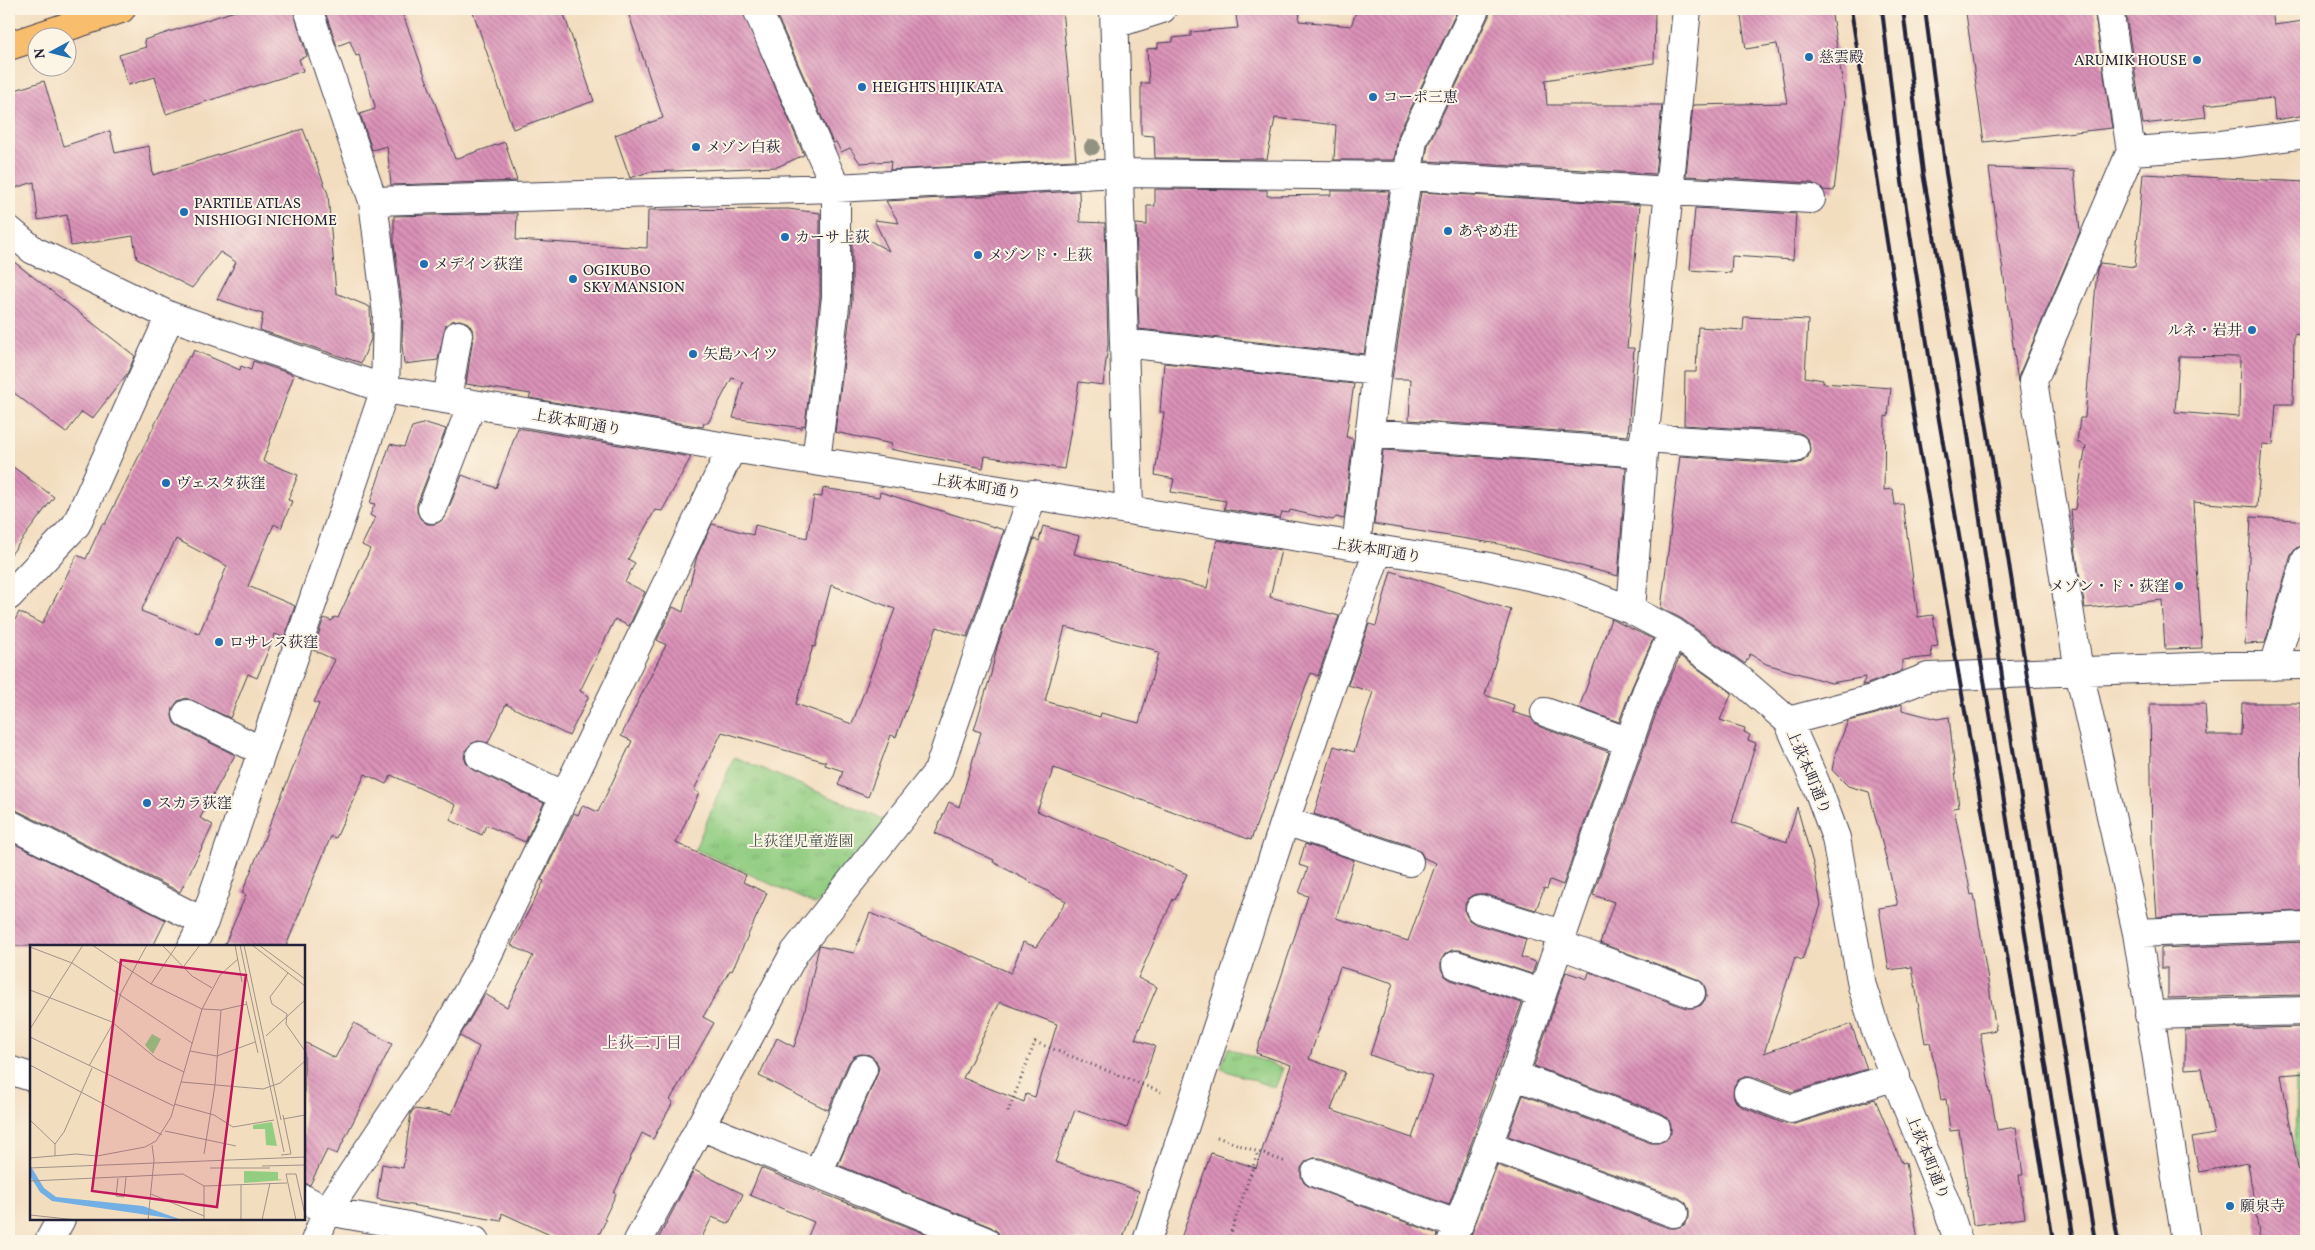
<svg xmlns="http://www.w3.org/2000/svg" width="2315" height="1250" font-family="Vollkorn,'Noto Serif JP',serif">
  <style>
    .grass { fill: url(#grass-tufts); stroke: #5a785e }
    .cemetery { fill: url(#cemetery-stones); stroke: #5a785e }
    .building { fill: url(#building-back-hatch); fill-rule: evenodd }
    .lines { fill: none; stroke-linecap: round; stroke-linejoin: round }
    .minor-casing { stroke: #413e4f; stroke-width: 30 }
    .major-casing { stroke: #413e4f; stroke-width: 30 }
    .path { stroke: #413e4f; stroke-width: 3; stroke-dasharray: 1 4; stroke-linecap: butt }
    .minor { stroke: #fff; stroke-width: 28 }
    .major { stroke: #f9be6d; stroke-width: 28 }
    .rail { stroke: #22223b; stroke-width: 4 }
    .tree { fill: #939282 }
    .poi-dot { fill: #1f6fb2; stroke: #fcf5e5; stroke-width: 2 }
    .labels { text-anchor: middle; stroke-width: 4; stroke-linejoin: round; paint-order: stroke }
    .poi-label { font-size: 15px; fill: #22223b; stroke: #fcf5e5; text-anchor: start }
    .street-label { font-size: 15px; fill: #22223b; stroke: #fcf5e5 }
    .park-label { font-size: 15px; fill: #445550; stroke: #fcf5e5 }
    .neighbourhood-label { font-size: 16px; fill: #634967; stroke: #fcf5e5 }
    .inset-road { fill: none; stroke: #9f928a; stroke-width: 1 }
    .view { fill: #c2185b; fill-opacity: 0.15; stroke: #c2185b; stroke-width: 2.5 }
    .inset-edge { fill: none; stroke: #22223b; stroke-width: 2.5 }
  </style>
  <defs>
    <pattern id="grass-tufts" width="24" height="20" patternUnits="userSpaceOnUse" patternTransform="scale(1.25)"><rect width="24" height="20" fill="#92cd82"/><path d="M3 7l-1-3M5 7V3M7 7l1-3M15 17l-1-3M17 17v-4M19 17l1-3" fill="none" stroke="#7eb071"/></pattern>
    <pattern id="cemetery-stones" width="16" height="16" patternUnits="userSpaceOnUse" patternTransform="scale(1.25)"><rect width="16" height="16" fill="#92cd82"/><path d="M2 7V4a2 2 0 0 1 4 0v3zM10 15v-3a2 2 0 0 1 4 0v3z" fill="#7eb071"/></pattern>
    <pattern id="building-back-hatch" width="6" height="6" patternUnits="userSpaceOnUse" patternTransform="scale(1.25)"><rect width="6" height="6" fill="#db92b8"/><path d="M-1 5l2 2M0 0l6 6M5-1l2 2" fill="none" stroke="#b17797"/></pattern>
  </defs>
  <rect width="100%" height="100%" fill="#fcf5e5"/>
  <filter id="ink" filterUnits="userSpaceOnUse"><feTurbulence type="fractalNoise" baseFrequency=".02" numOctaves="2"/><feDisplacementMap in="SourceGraphic" scale="10" xChannelSelector="R" yChannelSelector="G"/><feConvolveMatrix kernelMatrix="1 2 1 2 8 2 1 2 1" color-interpolation-filters="sRGB"/></filter>
  <filter id="wash" filterUnits="userSpaceOnUse"><feTurbulence type="fractalNoise" baseFrequency=".0096" numOctaves="4" result="noise"/><feDisplacementMap in="SourceGraphic" scale="20" xChannelSelector="R" yChannelSelector="G"/><feGaussianBlur stdDeviation="1.12" result="paint"/><feColorMatrix in="noise" values="0 0 0 0 0 0 0 0 0 0 0 0 0 0 0 0 0 1.4 0 .05"/><feComposite in="paint" operator="in"/></filter>
  <g filter="url(#wash)">
    <rect width="100%" height="100%" fill="#f3ddbf"/>
    <!-- grass -->
    <path class="grass" d="M734,757L890,822L816,905L695,849Z
      M1228,1048L1283,1068L1275,1088L1221,1069Z"/>
    <!-- cemetery -->
    <path class="cemetery" d="M2306,1078V1167L2295,1168L2296,1079Z"/>
    <g id="blocks">
      <!-- building -->
      <path class="building" d="M241,9H293L307,56L299,59L303,71L166,114L155,77L128,85L119,55L146,47L144,40Z
        M324,9H401L455,159L505,142L517,181L391,185L387,146L372,150L360,114L375,109V106L359,55L356,56L350,41L337,46Z
        M472,9H562L594,101L513,129Z
        M627,9H742L804,155L777,167L649,172L630,178L615,135L663,118Z
        M774,9H979V12L1010,9H1062L1076,160L890,170L891,161L860,163L850,148L841,152L836,142L833,143Z
        M1235,9L1300,10L1299,21L1351,26L1357,9H1458L1399,133L1394,160H1334L1336,125L1275,118L1267,159L1155,158L1154,136L1141,135V83H1149L1147,49L1158,48V43L1173,42V38L1191,36V32L1238,28Z
        M1490,9H1655L1654,63L1545,80L1547,105H1662L1655,174L1425,161L1428,145L1489,16Z
        M1740,9H1831L1845,98L1834,191L1823,190L1812,183L1686,176L1693,105L1787,103L1777,44L1746,49Z
        M1998,9H2094L2112,128L1984,142L1966,13Z
        M2125,9H2272L2274,25L2304,21L2306,47V115L2275,120L2273,98L2204,105L2206,117L2143,124Z
        M44,81L64,146L110,131L115,153L149,146L153,175L303,129L328,194L336,293L370,307L371,339L361,363L260,330L263,314L217,299L236,262L220,252L192,288L137,259L133,236L71,246L67,215L38,220L34,182L9,190V92Z
        M1989,168L2074,171L2080,231L2019,375L2018,382Z
        M2143,174L2306,182V336L2294,334L2293,404H2276L2273,445L2262,444L2257,507L2193,502L2202,648L2165,649L2162,600L2085,608L2076,554L2071,510L2075,509L2086,446L2077,442L2080,418H2085L2097,270L2100,263L2135,267ZM2179,356L2240,357L2239,417L2175,412Z
        M1155,189L1267,190V196L1331,195V191H1389L1364,354L1139,329L1136,224L1147,225V206H1155Z
        M1079,191L1080,222L1105,223L1108,345L1103,385L1079,382L1064,469L985,456L983,468L890,449L892,444L835,432L852,300V231L889,251L874,220L899,223L886,201Z
        M1421,192L1640,205L1627,348H1634L1628,436L1409,420L1411,379H1392Z
        M1695,208L1796,214L1793,260L1732,256L1731,273L1690,270Z
        M788,209L820,213V297L805,426L802,425V428L733,418L743,382L732,378L708,423H704L703,427L529,398L531,394L466,384L473,337L472,329L468,323L460,320L452,321L446,325L438,360L404,364L402,344L403,312L394,243V216L517,213L516,240L647,248L648,210Z
        M9,258L135,356L127,374L92,419L82,412L66,433L9,389Z
        M1744,317L1808,320L1805,377L1823,380V383L1891,388L1888,417L1885,416L1884,490L1893,489L1895,505L1903,504L1918,617L1933,615L1938,646L1931,647L1932,657L1902,660V671L1867,684L1862,685L1866,677L1831,683L1766,664L1750,654L1745,664L1682,619L1661,608L1680,456L1794,464L1802,462L1808,457L1810,450L1809,441L1804,435L1797,432L1684,425L1685,372H1696L1698,327L1743,330Z
        M194,350L240,370L241,366L251,370L253,361L294,375L263,461L298,475L288,500L292,501L281,528L274,524L248,586L295,606L284,638L275,634L257,678L248,674L230,718L186,698L178,701L173,708L172,716L174,723L180,728L235,755L200,818L213,825L180,892L16,810L9,808V632L19,612L42,624L77,555L86,559L102,524H105L189,356L191,357ZM176,539L227,566L199,634L141,611Z
        M1164,363L1354,384L1346,437L1353,439L1344,519L1336,517L1333,520L1290,510L1289,513L1282,512L1280,518L1224,509L1226,501L1171,492L1174,479L1155,475L1164,412H1160Z
        M426,423L446,429L417,504V512L420,518L427,524H435L441,521L446,515L462,475L496,488L518,428L691,457L662,511L655,510L628,559L635,563L625,582L645,592L629,626L615,619L580,691L589,696L569,736L506,704L488,743L478,741L471,744L466,750L464,757L467,764L473,770L544,803L525,842L486,825L482,835L450,820L456,805L391,775L386,784L365,774L336,838L331,836L286,946H224L246,895L242,893L319,704L314,702L335,660L313,650L324,618L332,621L334,617L338,618L370,549L362,545L375,518L370,515L375,504L370,503L390,444L404,447L412,427Z
        M1383,450L1626,467L1618,576L1499,544L1374,524Z
        M9,464L54,497L9,557Z
        M823,488L879,497L880,492L1004,530L967,637L937,627L896,737L891,735L868,797L838,785L843,771L825,765L826,762L722,732L694,790L699,793L676,843L746,875L743,882L767,893L732,971L730,970L703,1017L714,1023L670,1100L673,1102L653,1139L642,1133L614,1193L616,1194L604,1219L606,1220L596,1241H563L502,1213L501,1221L377,1199L382,1164L403,1168L411,1113L414,1109L452,1114L479,1047L460,1036L485,994L507,1007L533,956L511,945L544,881L541,880L574,813L578,815L583,805L598,812L632,741L621,736L666,645L657,640L673,607L683,612L697,556L712,524L753,535L755,525L807,538L814,496L822,497ZM831,585L895,609L852,724L796,704L813,646L815,647Z
        M2251,517L2295,520L2306,523V545L2296,548L2291,555L2265,643L2245,644Z
        M1043,526L1079,536L1074,554L1207,588L1217,540L1281,550L1270,597L1339,616L1318,676L1311,673L1306,685L1251,840L1054,768L1037,811L1187,874L1175,900L1173,899L1138,978L1157,987L1135,1039L1155,1046L1127,1128L1075,1110L1055,1162L1139,1191L1122,1241H1000L998,1232L991,1227L838,1165L877,1075L879,1068L876,1060L870,1055L861,1054L854,1056L849,1062L828,1110L759,1076L777,1038L794,1047L805,1010L819,946L854,953L870,913L1011,973L1023,942L1036,947L1066,901L993,862L994,860L935,833L949,802L959,807L981,732L974,730L991,674L997,647L1034,539L1039,541ZM1065,627L1155,650L1154,652L1159,653L1139,723L1101,713L1100,717L1045,701ZM1000,1002L1057,1024L1035,1097L1026,1094L1024,1102L963,1078Z
        M1391,571L1511,610L1485,695L1514,705L1512,712L1531,718L1540,727L1609,752L1563,885L1550,880L1547,889L1544,888L1536,910L1484,894H1476L1469,898L1465,904V913L1469,920L1475,924L1526,939L1521,957L1536,962L1532,974L1460,950H1452L1445,954L1441,960V969L1445,976L1451,980L1522,1003L1449,1205L1321,1158H1314L1306,1161L1301,1168V1176L1304,1183L1310,1187L1438,1234L1437,1241H1180L1211,1153L1256,1168L1291,1065L1256,1053L1308,896L1299,893L1308,868L1299,865L1305,844L1354,860L1336,918L1408,941L1436,863L1424,858L1420,851L1414,847L1314,814L1334,746L1354,752L1373,692L1348,685L1369,624L1376,626ZM1340,967L1393,983L1370,1055L1433,1077L1412,1138L1331,1110L1345,1072L1309,1059Z
        M2306,613V638L2300,635Z
        M1611,619L1653,639L1632,687L1619,722L1579,708Z
        M1680,656L1732,693L1720,720L1745,728L1744,732L1750,735L1748,740L1756,743L1732,822L1787,842L1797,807L1814,867L1821,905L1802,960L1795,957L1764,1053L1851,1024L1867,1069L1792,1092L1754,1077H1745L1738,1080L1734,1086L1733,1095L1736,1102L1742,1107L1785,1124H1795L1875,1099L1902,1163L1906,1162L1918,1241H1469L1497,1165L1669,1228H1676L1684,1225L1689,1218V1210L1686,1203L1679,1198L1508,1136L1523,1095L1651,1143H1658L1666,1140L1671,1133V1126L1668,1118L1661,1113L1534,1066L1566,972L1587,979L1589,972L1686,1008H1694L1701,1005L1706,998V990L1703,983L1697,979L1600,943L1614,902L1593,895L1661,699Z
        M2242,703H2300L2302,862H2306V911L2157,917L2152,847L2150,704H2205L2207,735H2241Z
        M1902,704V710L1937,719L1949,717L1959,807L1954,808L1971,895L1974,894L1996,1030L1980,1033L1997,1130L2016,1127L2023,1175H2019L2025,1218L1973,1225L1959,1130L1950,1131L1946,1099L1941,1100L1930,1042L1925,1043L1912,967L1889,970L1879,908L1898,905L1869,792L1848,786L1832,770L1836,751L1848,721L1876,714Z
        M9,841L166,920L153,946H9Z
        M2306,942V992H2302V995L2168,998V968H2161V948Z
        M354,1023L392,1044L337,1154L327,1150L310,1185L304,1183V1042L335,1058Z
        M2304,1027L2306,1073L2281,1075L2302,1189L2306,1188V1241H2260L2248,1163L2199,1172L2192,1138L2214,1134L2201,1068L2185,1069V1030Z
        M761,1168L819,1192L944,1241H806L814,1222L750,1195Z
        M694,1170L743,1194L729,1224L712,1217L700,1241H657Z"/>
    </g>
  </g>
  <g filter="url(#ink)">
    <use href="#blocks" fill-opacity="0" stroke="#413e4f" stroke-width="1"/>
    <g class="lines">
      <defs>
        <path id="minor" d="M757,9L836,188V298L816,461
          M1114,9L1129,509
          M2109,9L2131,151L2033,381L2079,671L2137,933L2186,1241
          M1115,24L1162,9
          M2131,151L2221,145L2306,134
          M373,201L836,188L1119,173L1407,176L1811,199
          M9,230L33,250L170,316L385,389L732,448L1484,566L1559,583L1631,610L1673,632L1743,682L1788,721L1816,784L1836,838L1862,986L1875,1028L1947,1206L1958,1241
          M1124,343L1377,371
          M447,399L458,335
          M1369,433L1643,453
          M1644,438L1795,448
          M432,509L472,404
          M1356,546L1377,371L1413,140L1475,9
          M9,596L76,525L170,316
          M1631,610L1643,453L1687,9
          M2274,666L2306,560
          M1545,712L1629,742
          M187,714L262,751
          M1788,721L1872,699L1928,677L2220,666L2306,665
          M480,756L565,796
          M1285,821L1409,862
          M9,824L204,922
          M1480,909L1562,934
          M2137,933L2306,926
          M1558,944L1691,993
          M192,946L204,922L385,389L387,314L373,201L308,9
          M1456,965L1541,993
          M2149,1015L2306,1011
          M9,1070L31,1077
          M1514,1075L1656,1128
          M1748,1092L1791,1109L1896,1076
          M700,1126L985,1241
          M1488,1145L1674,1213
          M818,1173L863,1069
          M1316,1173L1459,1225
          M304,1199L327,1211L394,1223L475,1241
          M49,1241L61,1219
          M315,1241L327,1211L435,1049L481,969L732,448
          M638,1241L795,952L938,771L1033,494
          M1147,1241L1285,821L1378,550
          M1452,1241L1514,1075L1646,693L1673,632"/>
        <path id="major" d="M9,46L121,9"/>
      </defs>
      <!-- minor casing -->
      <use href="#minor" class="minor-casing"/>
      <!-- major casing -->
      <use href="#major" class="major-casing"/>
      <!-- path -->
      <path class="path" d="M1008,1112L1035,1042L1161,1092
        M1217,1137L1286,1162
        M1228,1241L1258,1152"/>
      <!-- minor -->
      <use href="#minor" class="minor"/>
      <!-- major -->
      <use href="#major" class="major"/>
      <!-- rail -->
      <path class="rail" d="M1851,9L1915,422L2020,1030L2053,1241
        M1882,9L1902,182L1939,420L1992,726L2074,1241
        M1903,9L1923,173L1965,413L2008,719L2095,1241
        M1925,9L1946,173L2118,1241"/>
    </g>
    <!-- trees -->
    <circle class="tree" cx="1092" cy="147" r="8"/>
  </g>
  <!-- markers -->
  <g class="poi-dot">
    <circle cx="1809" cy="57" r="5"/>
    <circle cx="2197" cy="60" r="5"/>
    <circle cx="862" cy="87" r="5"/>
    <circle cx="1373" cy="97" r="5"/>
    <circle cx="696" cy="147" r="5"/>
    <circle cx="184" cy="212" r="5"/>
    <circle cx="1448" cy="231" r="5"/>
    <circle cx="785" cy="237" r="5"/>
    <circle cx="978" cy="255" r="5"/>
    <circle cx="424" cy="264" r="5"/>
    <circle cx="573" cy="279" r="5"/>
    <circle cx="2252" cy="330" r="5"/>
    <circle cx="693" cy="354" r="5"/>
    <circle cx="166" cy="483" r="5"/>
    <circle cx="2179" cy="586" r="5"/>
    <circle cx="219" cy="642" r="5"/>
    <circle cx="147" cy="803" r="5"/>
    <circle cx="2230" cy="1206" r="5"/>
  </g>
  <g class="labels">
    <!-- poi labels -->
    <g class="poi-label">
      <text x="1819" y="62">慈雲殿</text>
      <text x="2187" y="65" text-anchor="end">ARUMIK HOUSE</text>
      <text x="872" y="92">HEIGHTS HIJIKATA</text>
      <text x="1383" y="102">コーポ三恵</text>
      <text x="706" y="152">メゾン白萩</text>
      <text x="194" y="208">PARTILE ATLAS<tspan x="194" dy="17">NISHIOGI NICHOME</tspan></text>
      <text x="1458" y="236">あやめ荘</text>
      <text x="795" y="242">カーサ上荻</text>
      <text x="988" y="260">メゾンド・上荻</text>
      <text x="434" y="269">メデイン荻窪</text>
      <text x="583" y="275">OGIKUBO<tspan x="583" dy="17">SKY MANSION</tspan></text>
      <text x="2242" y="335" text-anchor="end">ルネ・岩井</text>
      <text x="703" y="359">矢島ハイツ</text>
      <text x="176" y="488">ヴェスタ荻窪</text>
      <text x="2169" y="591" text-anchor="end">メゾン・ド・荻窪</text>
      <text x="229" y="647">ロサレス荻窪</text>
      <text x="157" y="808">スカラ荻窪</text>
      <text x="2240" y="1211">願泉寺</text>
    </g>
    <!-- street labels -->
    <g class="street-label">
      <text transform="translate(577 422) rotate(10)" y="5">上荻本町通り</text>
      <text transform="translate(977 486) rotate(9)" y="5">上荻本町通り</text>
      <text transform="translate(1377 550) rotate(9)" y="5">上荻本町通り</text>
      <text transform="translate(1809 772) rotate(67)" y="5">上荻本町通り</text>
      <text transform="translate(1928 1157) rotate(68)" y="5">上荻本町通り</text>
    </g>
    <!-- park labels -->
    <g class="park-label">
      <text x="801" y="846">上荻窪児童遊園</text>
    </g>
    <!-- neighbourhood labels -->
    <g class="neighbourhood-label">
      <text x="642" y="1048">上荻二丁目</text>
    </g>
  </g>
  <!-- overview -->
  <g transform="translate(30 945)">
    <rect width="275" height="275" fill="#f3ddbf"/>
    <path d="M122,89L131,94L123,109L115,100Z" fill="#92cd82"/>
    <path d="M242,177L247,201L236,200L235,184H223V180ZM214,226L248,227V234L253,235L214,238Z" fill="#92cd82"/>
    <path d="M0,220L14,243L26,252L113,261L152,275L22,256L10,247L0,231Z" fill="#72afe4"/>
    <path class="inset-road" d="M62,0L121,39L172,64L191,65L217,59M132,0L162,31L182,43M205,0L212,37M210,0L254,207M214,0L251,175M222,0L275,41M229,0L275,34M0,2L42,18L162,98M154,21L170,0M258,28L240,52L242,59L257,69L256,79L275,106M121,39L147,0M0,45L82,77L127,114L154,127M216,56L228,108M0,84L53,0M236,91L275,55M0,92L144,161M160,106L187,111L225,97M0,120L132,190M59,121L82,80L91,48L117,0M151,137L233,144L250,138L275,116M144,159L184,170L203,182L244,175M253,174L275,170M0,175L25,199M135,186L206,201M174,209L185,140L191,65M251,210L261,209L253,170M25,211V199L34,187L62,123M0,213L46,209L67,211L115,202L126,196L141,172L172,64L190,30L208,14M232,221L275,220M0,223L275,212M180,223H240M88,233L86,251L94,252L96,232M0,236L153,229L174,241L257,238M121,249L174,271M0,270L47,275M118,275L124,215L122,200M174,275V241M211,275V240M232,275L240,238M266,275L256,229H266L275,270"/>
    <path class="view" d="M91,15L216,30L187,262L62,246Z"/>
    <rect width="275" height="275" class="inset-edge"/>
  </g>
  <!-- margin -->
  <rect width="2315" height="1250" fill="none" stroke="#fcf5e5" stroke-width="30"/>
  <!-- north arrow -->
  <g transform="translate(52 52) rotate(263)"><circle r="24" fill="#fcf5e5" stroke="#a5a1a1"/>
  <path d="M0-4L9 19L0 12L-9 19Z" fill="#1f6fb2"/>
  <text y="-8" font-size="14" font-weight="bold" text-anchor="middle" fill="#22223b">N</text>
  </g>
</svg>
